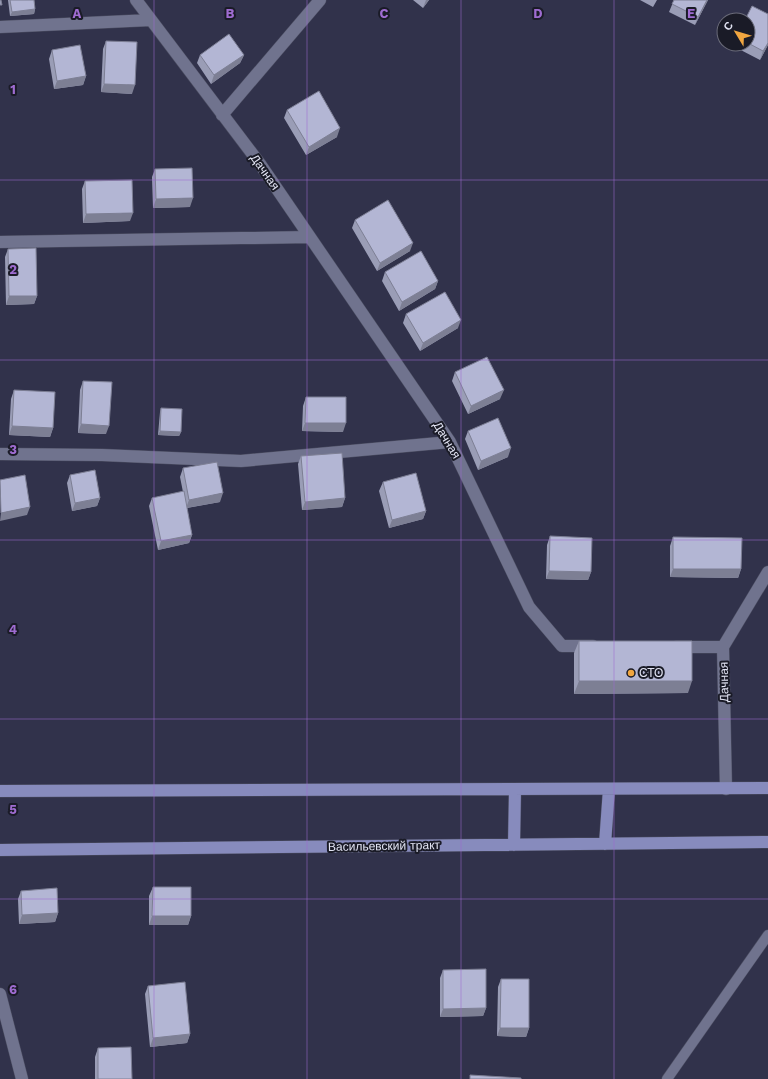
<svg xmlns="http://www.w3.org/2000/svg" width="768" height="1079" font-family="'Work Sans',sans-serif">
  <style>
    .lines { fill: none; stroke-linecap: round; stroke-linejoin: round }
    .lane-casing { stroke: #4d4f63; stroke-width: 11 }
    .street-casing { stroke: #4d4f63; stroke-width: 13 }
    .primary-casing { stroke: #4d4f63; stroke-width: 13 }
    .lane { stroke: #70738e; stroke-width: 10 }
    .street { stroke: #70738e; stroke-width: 12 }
    .primary { stroke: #878bbd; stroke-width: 12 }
    .wall { fill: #9a9db6 }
    .shaded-wall { fill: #7d7f94 }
    .building { fill: #b3b6d4; stroke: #7d7f94 }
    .grid { fill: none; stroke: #9f6cd1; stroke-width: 1; stroke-opacity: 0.55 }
    .poi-dot { fill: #f1a640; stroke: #1a1b27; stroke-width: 1.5 }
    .labels { text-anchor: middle; stroke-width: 4; stroke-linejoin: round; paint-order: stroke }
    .street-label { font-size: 12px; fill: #e2e4f3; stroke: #1a1b27 }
    .poi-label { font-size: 12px; fill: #e2e4f3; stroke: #1a1b27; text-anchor: start }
    .grid-label { font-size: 13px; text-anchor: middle; font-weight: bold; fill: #9f6cd1; stroke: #1a1b27; stroke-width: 4; stroke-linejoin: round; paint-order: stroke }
  </style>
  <rect width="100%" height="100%" fill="#31324b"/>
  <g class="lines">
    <defs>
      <path id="lane" d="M667,1079L768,935"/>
      <path id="street" d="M136,0L260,164L450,442L529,607L562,646H593
        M0,27L151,20
        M222,115L320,0
        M0,242L310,237
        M0,454L102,455L241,461L450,442
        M676,647H723L726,789
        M723,647L768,572
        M0,994L22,1079"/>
      <path id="primary" d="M0,791L768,788
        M605,844L609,789
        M514,845L515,790
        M0,850L768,842"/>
    </defs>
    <!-- lane casing -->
    <use href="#lane" class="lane-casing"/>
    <!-- street casing -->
    <use href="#street" class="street-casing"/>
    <!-- primary casing -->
    <use href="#primary" class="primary-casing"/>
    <!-- lane -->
    <use href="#lane" class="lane"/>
    <!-- street -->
    <use href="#street" class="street"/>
    <!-- primary -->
    <use href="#primary" class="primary"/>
  </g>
  <!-- wall -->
  <path class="wall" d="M8,0H34L35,9L34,14L10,16Z
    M413,0H429L423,8Z
    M640,0H657L653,7Z
    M674,0H708L695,25L669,12Z
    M748,20L768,45L760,60L733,46L734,44H748Z
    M106,41L132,94L101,92L103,49Z
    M52,50L86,76L83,85L54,89L49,59Z
    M200,55H244L240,63L211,84L197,63Z
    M287,110L337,137L306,155L284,118Z
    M155,169L190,207L153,208L152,177Z
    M85,181L130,221L83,223L82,189Z
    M355,220L410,251L377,271L352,228Z
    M8,249L37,296L34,304L6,305L5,257Z
    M385,272L438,281L435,289L399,311L382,281Z
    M406,314L458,328L420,351L403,323Z
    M455,372L500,399L468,414L452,381Z
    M83,381L106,434L78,433L80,390Z
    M14,390L53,428L50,437L9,435L11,399Z
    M306,397L343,432L302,431L303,406Z
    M161,408L181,432L179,436L158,435L160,412Z
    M468,431L508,457L478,470L465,439Z
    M301,456L345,498L342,507L302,510L298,464Z
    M183,468L220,502L187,508L192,535L189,543L158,550L149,506L152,498L183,492L180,477Z
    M70,475L100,498L97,506L72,511L67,483Z
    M383,482L426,511L423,519L389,528L379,491Z
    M550,536L591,572L588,580L546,579L547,545Z
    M673,537L741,569L738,578L670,577V546Z
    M579,641L688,693L574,694V653Z
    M153,887L191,916L188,925H149V896Z
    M21,891L58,913L55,922L19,924L18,899Z
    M443,970L486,1008L483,1016L440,1017V978Z
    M501,979L529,1028L526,1037L497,1036L498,987Z
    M148,986L190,1034L187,1043L150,1047L145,994Z
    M98,1048L132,1079H95V1057Z"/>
  <!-- shaded-wall -->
  <path class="shaded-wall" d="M426,0H429L423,8Z
    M707,0H708L695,25L698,17Z
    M35,9L34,14L10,16L12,12Z
    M768,43V45L760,60L763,51Z
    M244,55L240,63L211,84L214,75Z
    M86,76L83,85L54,89L57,81Z
    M104,84L135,85L132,94L101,92Z
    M340,128L337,137L306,155L309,147Z
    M193,198L190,207L153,208L156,199Z
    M133,213L130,221L83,223L86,214Z
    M413,243L410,251L377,271L380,263Z
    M438,281L435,289L399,311L402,302Z
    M9,296H37L34,304L6,305Z
    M461,320L458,328L420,351L423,343Z
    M504,390L500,399L468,414L471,406Z
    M305,423H346L343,432L302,431Z
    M81,424L109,426L106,434L78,433Z
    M12,426L53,428L50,437L9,435Z
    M160,431L181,432L179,436L158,435Z
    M511,448L508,457L478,470L481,461Z
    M223,493L220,502L186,508L189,500Z
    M100,498L97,506L72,511L75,503Z
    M345,498L342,507L302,510L305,502Z
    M30,507L27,515L0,521L1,513Z
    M426,511L423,519L389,528L392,520Z
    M192,535L189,543L158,550L161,541Z
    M673,569H741L738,578L670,577Z
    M549,571L591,572L588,580L546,579Z
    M579,681H692L688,693L574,694Z
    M58,913L55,922L19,924L22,915Z
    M152,916H191L188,925H149Z
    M486,1008L483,1016L440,1017L443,1009Z
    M500,1028H529L526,1037L497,1036Z
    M190,1034L187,1043L150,1047L153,1038Z"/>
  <!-- building -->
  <path class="building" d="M0,0H1L2,5H0Z
    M10,0H34L35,9L12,12Z
    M674,0H707L698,17L672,4Z
    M752,6L768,14V43L763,51L748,43V20H745Z
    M229,34L244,55L214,75L200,55Z
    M106,41L137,42L135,85L104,84Z
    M80,45L86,76L57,81L52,50Z
    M319,91L340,128L309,147L287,110Z
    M192,168L193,198L156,199L155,169Z
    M132,180L133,213L86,214L85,181Z
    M388,200L413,243L380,263L355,220Z
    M36,248L37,296H9L8,249Z
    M421,251L438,281L402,302L385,272Z
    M445,292L461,320L423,343L406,314Z
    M487,357L504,390L471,406L455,372Z
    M83,381L112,382L109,426L81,424Z
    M14,390L55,392L53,428L12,426Z
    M306,397H346V423H305Z
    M161,408L182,409L181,432L160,431Z
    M498,418L511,448L481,461L468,431Z
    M342,453L345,498L305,502L301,456Z
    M217,462L223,493L189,500L183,468Z
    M95,470L100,498L75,503L70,475Z
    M416,473L426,511L392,520L383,482Z
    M25,475L30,507L1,513L0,480Z
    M184,491L192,535L161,541L152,498Z
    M550,536L592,538L591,572L549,571Z
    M673,537L742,538L741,569H673Z
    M579,641H692V681H579Z
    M153,887H191V916H152Z
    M57,888L58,913L22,915L21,891Z
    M486,969V1008L443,1009V970Z
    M501,979H529V1028H500Z
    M185,982L190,1034L153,1038L148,986Z
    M131,1047L132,1079H98V1048Z
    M470,1075L521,1078V1079H470Z"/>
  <!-- grid -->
  <path class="grid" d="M154,0V1079M307,0V1079M461,0V1079M614,0V1079M0,180H768M0,360H768M0,540H768M0,719H768M0,899H768"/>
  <!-- markers -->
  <circle class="poi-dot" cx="631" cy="673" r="4"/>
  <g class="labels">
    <!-- street labels -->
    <g class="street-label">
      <text transform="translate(265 172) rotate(55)" y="4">Дачная</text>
      <text transform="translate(447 440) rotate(59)" y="4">Дачная</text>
      <text transform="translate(724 682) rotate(-91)" y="4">Дачная</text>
      <text transform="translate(384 846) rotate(-1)" y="4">Васильевский тракт</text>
    </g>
    <!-- poi labels -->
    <g class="poi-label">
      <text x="639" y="677">СТО</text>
    </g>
  </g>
  <g class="grid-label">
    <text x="77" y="18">A</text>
    <text x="230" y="18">B</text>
    <text x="384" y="18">C</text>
    <text x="538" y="18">D</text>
    <text x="691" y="18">E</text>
    <text x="13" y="94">1</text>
    <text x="13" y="274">2</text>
    <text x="13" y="454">3</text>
    <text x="13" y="634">4</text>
    <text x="13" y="814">5</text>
    <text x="13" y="994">6</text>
  </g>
  <!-- north arrow -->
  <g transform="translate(736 32) rotate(308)"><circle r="19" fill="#1a1b27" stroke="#6a6b79"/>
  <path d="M0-3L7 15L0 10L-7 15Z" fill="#f1a640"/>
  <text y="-6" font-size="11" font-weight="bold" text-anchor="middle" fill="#e2e4f3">С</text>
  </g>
</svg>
